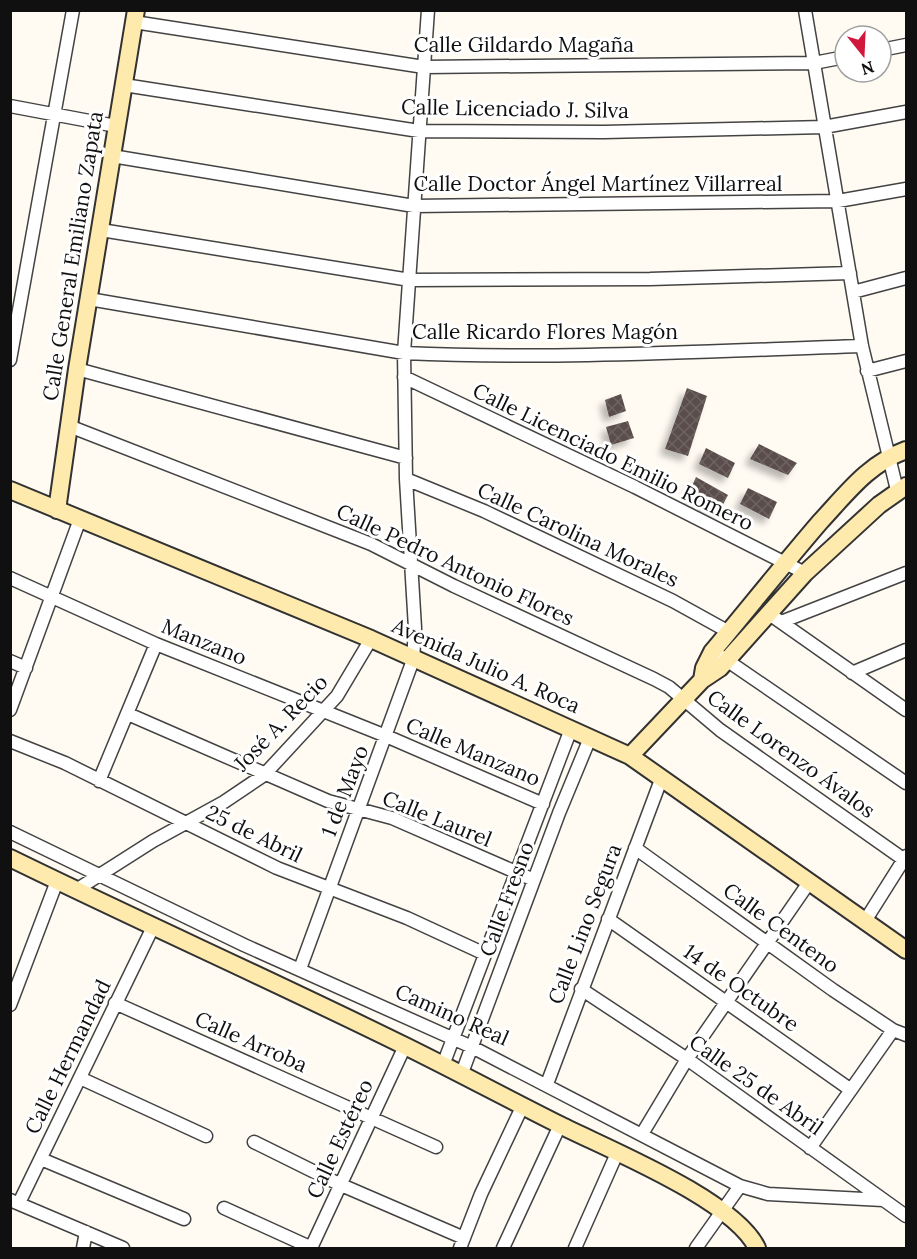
<svg xmlns="http://www.w3.org/2000/svg" width="917" height="1259" font-family="Lora,serif">
  <style>
    .building { fill: url(#building-cross-hatch); filter: url(#shadow) }
    .lines { fill: none; stroke-linecap: round; stroke-linejoin: round }
    .street-casing { stroke: #434343; stroke-width: 15 }
    .secondary-casing { stroke: #323232; stroke-width: 20 }
    .street { stroke: #fff; stroke-width: 12 }
    .secondary { stroke: #ffeaae; stroke-width: 16 }
    .labels { text-anchor: middle; stroke-width: 6; stroke-linejoin: round; paint-order: stroke }
    .street-label { font-size: 21px; fill: #101010; stroke: #fff }
  </style>
  <defs>
    <pattern id="building-cross-hatch" width="8" height="8" patternUnits="userSpaceOnUse" patternTransform="scale(1.5)"><rect width="8" height="8" fill="#5a4e4b"/><path d="M0 0l8 8M0 8l8-8" fill="none" stroke="#6d6361"/></pattern>
    <filter id="shadow"><feDropShadow dx="-5.5" dy="5.5" stdDeviation="3" flood-color="#0004"/></filter>
  </defs>
  <rect width="100%" height="100%" fill="#fffbf3"/>
  <!-- building -->
  <path class="building" d="M687,388L707,396L688,456L665,449Z
    M621,394L626,411L609,417L605,400Z
    M628,421L634,438L611,445L606,427Z
    M759,444L797,463L788,475L750,459Z
    M706,448L735,463L728,478L699,464Z
    M696,477L728,495L719,512L687,497Z
    M748,488L777,502L769,519L740,504Z"/>
  <g class="lines">
    <defs>
      <path id="street" d="M805,10L862,346L897,490
        M134,22L424,67L814,63L845,57
        M881,50L906,45
        M124,85L419,131L604,132L824,127L906,112
        M10,106L116,126
        M112,156L414,206L838,201L906,189
        M101,230L410,280L650,279L850,273
        M853,292L906,278
        M89,299L404,353C556,360 710,351 862,346
        M10,360L73,10
        M77,369L406,458
        M867,371L906,361
        M404,377L635,487L805,573
        M69,426L371,544L454,586L654,679L669,687L720,730L906,861
        M406,479L484,511L673,601L729,632
        M10,578L156,644L386,736L543,804
        M768,613L906,710
        M781,622L906,573
        M722,657L906,783
        M10,661L26,668
        M852,673L906,650
        M10,710L80,519
        M128,714L328,801L392,818L534,880
        M10,741L65,763L277,868L407,918L485,954
        M99,781L156,644
        M10,832L244,945L472,1047L740,1186L768,1194L883,1200
        M635,848L833,990L893,1030L906,1035
        M76,890L153,841L224,802L264,775L337,696L371,639
        M608,919L851,1090
        M865,921L906,856
        M300,969L413,660L415,628L406,479L404,353L428,10
        M581,989L687,1059L906,1216
        M115,1003L436,1147
        M10,1005L57,881
        M443,1065L571,729
        M462,1073L559,813L590,738
        M80,1078L206,1136
        M547,1084L662,777
        M642,1134L687,1059L810,881
        M254,1142L339,1184L464,1238
        M810,1148L893,1030
        M41,1159L184,1219
        M10,1200L123,1248
        M19,1203L153,927
        M224,1208L312,1248
        M83,1248L86,1232
        M311,1248L405,1046
        M460,1248L481,1194L523,1105
        M503,1248L560,1125
        M575,1248L618,1151
        M696,1248L740,1186"/>
      <path id="secondary" d="M10,490L371,639L630,756L906,950
        M57,510L77,369L136,10
        M702,680L704,668L712,652C748,609 783,565 820,522C847,493 868,464 906,450
        M630,756L702,680L720,668L805,573L879,505L906,486
        M10,858C141,922 273,981 403,1045C456,1071 508,1099 560,1125C610,1150 734,1200 757,1248"/>
    </defs>
    <!-- street casing -->
    <use href="#street" class="street-casing"/>
    <!-- secondary casing -->
    <use href="#secondary" class="secondary-casing"/>
    <!-- street -->
    <use href="#street" class="street"/>
    <!-- secondary -->
    <use href="#secondary" class="secondary"/>
  </g>
  <g class="labels">
    <!-- street labels -->
    <g class="street-label">
      <text x="524" y="52">Calle Gildardo Magaña</text>
      <text transform="translate(515 109) rotate(1)" y="7">Calle Licenciado J. Silva</text>
      <text x="598" y="191">Calle Doctor Ángel Martínez Villarreal</text>
      <text transform="translate(73 256) rotate(-81)" y="7">Calle General Emiliano Zapata</text>
      <text x="545" y="339">Calle Ricardo Flores Magón</text>
      <text transform="translate(613 457) rotate(26)" y="7">Calle Licenciado Emilio Romero</text>
      <text transform="translate(578 535) rotate(25)" y="7">Calle Carolina Morales</text>
      <text transform="translate(455 565) rotate(25)" y="7">Calle Pedro Antonio Flores</text>
      <text transform="translate(204 642) rotate(22)" y="7">Manzano</text>
      <text transform="translate(486 666) rotate(24)" y="7">Avenida Julio A. Roca</text>
      <text transform="translate(281 723) rotate(-46)" y="7">José A. Recio</text>
      <text transform="translate(473 752) rotate(23)" y="7">Calle Manzano</text>
      <text transform="translate(791 754) rotate(36)" y="7">Calle Lorenzo Ávalos</text>
      <text transform="translate(345 791) rotate(-69)" y="7">1 de Mayo</text>
      <text transform="translate(437 819) rotate(22)" y="7">Calle Laurel</text>
      <text transform="translate(254 834) rotate(26)" y="7">25 de Abril</text>
      <text transform="translate(507 899) rotate(-70)" y="7">Calle Fresno</text>
      <text transform="translate(585 924) rotate(-69)" y="7">Calle Lino Segura</text>
      <text transform="translate(781 928) rotate(36)" y="7">Calle Centeno</text>
      <text transform="translate(741 988) rotate(35)" y="7">14 de Octubre</text>
      <text transform="translate(452 1015) rotate(24)" y="7">Camino Real</text>
      <text transform="translate(251 1042) rotate(24)" y="7">Calle Arroba</text>
      <text transform="translate(68 1057) rotate(-64)" y="7">Calle Hermandad</text>
      <text transform="translate(756 1085) rotate(35)" y="7">Calle 25 de Abril</text>
      <text transform="translate(340 1139) rotate(-65)" y="7">Calle Estéreo</text>
    </g>
  </g>
  <!-- border -->
  <rect width="917" height="1259" fill="none" stroke="#101010" stroke-width="24"/>
  <!-- north arrow -->
  <g transform="translate(863 54) rotate(162)"><circle r="28" fill="#ffffff" stroke="#9f9f9f" stroke-width="1.5"/>
  <path d="M0-4.5L10 22L0 15L-10 22Z" fill="#d1173c"/>
  <text y="-9" font-size="16" font-weight="bold" text-anchor="middle" fill="#101010">N</text>
  </g>
</svg>
